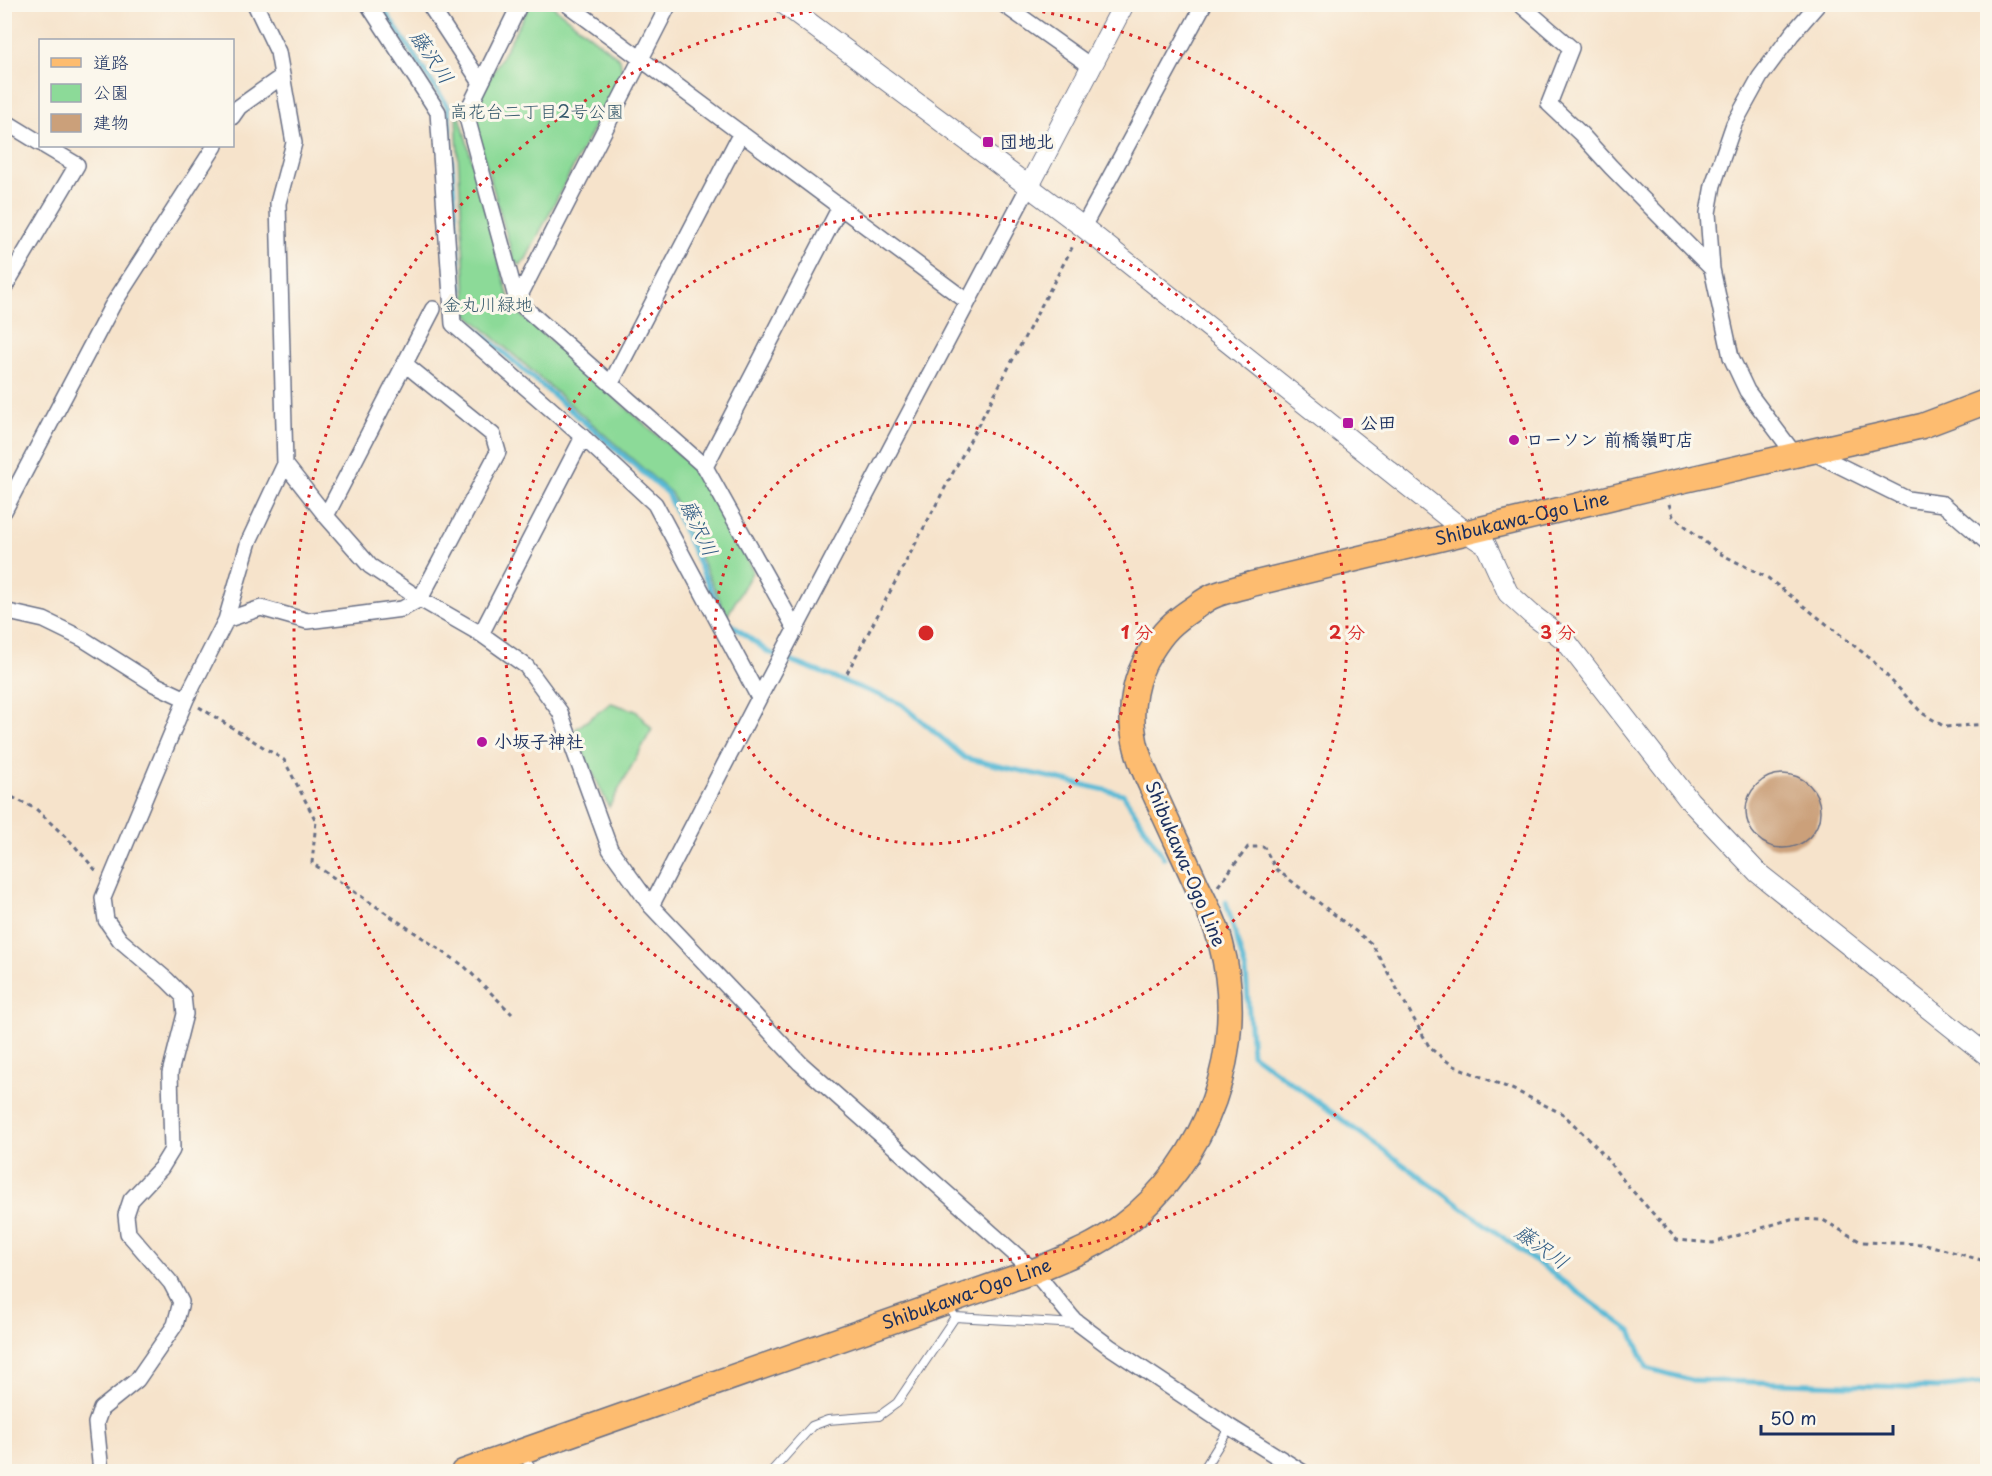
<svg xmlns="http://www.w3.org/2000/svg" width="1992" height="1476" font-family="'Playpen Sans','Klee One',sans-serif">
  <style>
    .green { fill: #8cda98; stroke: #54847b; stroke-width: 1.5 }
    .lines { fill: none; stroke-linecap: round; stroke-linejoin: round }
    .stream { stroke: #58bad6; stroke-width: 5 }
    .building { fill: #cba07a }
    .service-casing { stroke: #686e84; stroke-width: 10 }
    .minor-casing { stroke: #686e84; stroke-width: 18 }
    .tertiary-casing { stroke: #686e84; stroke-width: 22 }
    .primary-casing { stroke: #686e84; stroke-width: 27 }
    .path { stroke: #686e84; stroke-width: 3; stroke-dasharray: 4.5 4.5; stroke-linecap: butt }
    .service { stroke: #fff; stroke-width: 8 }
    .minor { stroke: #fff; stroke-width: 15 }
    .tertiary { stroke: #fff; stroke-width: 20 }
    .primary { stroke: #fdbc6f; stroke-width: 24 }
    .ring { fill: none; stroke: #d62828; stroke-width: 3; stroke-dasharray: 3 6 }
    .poi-dot { fill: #b5179e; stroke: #fbf7ec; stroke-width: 2 }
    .labels { text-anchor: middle; stroke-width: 6; stroke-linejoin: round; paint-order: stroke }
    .park-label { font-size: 18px; fill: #375a6c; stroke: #fbf7ec }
    .poi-label { font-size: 18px; font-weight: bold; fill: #1b2f5e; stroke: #fbf7ec; text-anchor: start }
    .street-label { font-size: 18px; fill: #1b2f5e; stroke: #fbf7ec }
    .water-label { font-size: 20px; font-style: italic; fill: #2d5982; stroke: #fbf7ec }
    .centre { fill: #d62828; stroke: #fbf7ec; stroke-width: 3 }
    .ring-label { font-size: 18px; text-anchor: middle; font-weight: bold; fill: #d62828; stroke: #fbf7ec; stroke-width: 6; stroke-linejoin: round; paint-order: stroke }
  </style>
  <rect width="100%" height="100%" fill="#fbf7ec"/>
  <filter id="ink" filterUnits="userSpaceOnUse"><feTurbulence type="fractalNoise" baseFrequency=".0167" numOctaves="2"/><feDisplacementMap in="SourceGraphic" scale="12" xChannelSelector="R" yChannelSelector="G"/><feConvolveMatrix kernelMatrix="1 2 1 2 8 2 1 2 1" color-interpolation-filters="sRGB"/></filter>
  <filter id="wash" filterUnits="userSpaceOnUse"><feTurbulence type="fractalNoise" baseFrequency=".008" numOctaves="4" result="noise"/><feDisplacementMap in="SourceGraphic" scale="24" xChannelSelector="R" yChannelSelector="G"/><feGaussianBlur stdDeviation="1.35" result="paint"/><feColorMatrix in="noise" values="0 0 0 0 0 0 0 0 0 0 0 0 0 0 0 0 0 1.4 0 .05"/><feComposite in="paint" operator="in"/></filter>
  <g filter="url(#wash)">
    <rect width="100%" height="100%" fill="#f6e3cb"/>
    <!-- green -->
    <path class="green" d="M530,5H551L620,59L622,72L526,259L520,265L514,261L472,115L475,105Z
      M460,116L511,306L698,471L753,571L727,616L671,493L467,314L456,118Z
      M611,703L636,711L652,729L609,807L573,731Z"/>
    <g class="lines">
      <!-- stream -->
      <path class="stream" d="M380,4L448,107L462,317L667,493L724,619L768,652L902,704L965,758L1123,794L1164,858
        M1226,902L1246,972L1252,1054L1631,1331L1647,1368L1690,1380L1937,1388L1988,1382"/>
    </g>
    <g id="blocks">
      <!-- building -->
      <path class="building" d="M1746 811a37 37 0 1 1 74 0a37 37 0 1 1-74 0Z"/>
    </g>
  </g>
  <g filter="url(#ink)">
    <use href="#blocks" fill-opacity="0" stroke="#686e84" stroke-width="1.5"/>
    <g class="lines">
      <defs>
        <path id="service" d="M953,1314L955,1317L1077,1324
          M522,1455L535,1472
          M771,1472L812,1426L828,1420L879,1416L897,1403L955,1317
          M1202,1472L1230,1427"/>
        <path id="minor" d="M368,4L438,112L453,324L583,437L655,504L759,698
          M429,4L481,83
          M567,4L968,302
          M669,4L517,301L705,467L796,630
          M1003,4L1092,67
          M1520,4L1571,48L1549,104L1581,134L1611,167L1712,269
          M232,117L239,107L281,77
          M4,121L40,143
          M1083,227L1204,4
          M4,288L77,165L45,146
          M517,301L466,114L520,4
          M611,383L741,133
          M1812,452L1907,499L1943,504L1988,543
          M1795,455L1747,391L1731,357L1712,269L1708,213L1713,185L1734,124L1760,77L1792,34L1818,4
          M285,464L326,516L370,566L420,599L481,634L526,666L560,712L610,849L651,906L800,1063L1034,1271L1074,1320L1110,1347L1230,1427L1302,1472
          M705,467L840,207
          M4,511L112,306L215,146
          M326,516L433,309
          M4,611L44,620L83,639L154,684L186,699
          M226,620L261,608L307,621L348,616L402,609L420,599L498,452L493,435L405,364
          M481,634L583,437
          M651,906L759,698L1029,186
          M101,1472L96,1423L101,1409L137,1380L175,1325L181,1302L171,1283L128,1233L126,1215L131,1200L161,1168L172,1150L170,1073L185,1014L183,996L167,980L120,940L106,920L103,898L186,699L226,620L249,541L285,464L278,203L294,143L278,52L255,4"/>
        <path id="tertiary" d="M784,4L1083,227L1466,532L1486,545L1508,593L1531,614L1565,640L1689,800L1758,873L1988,1056
          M1029,186L1124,4"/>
        <g id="primary">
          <path id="s1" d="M463,1472L1034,1271C1065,1258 1095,1247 1122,1226C1207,1162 1249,1048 1221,944C1216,924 1206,904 1197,886C1184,857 1170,828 1157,799C1148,779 1137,758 1134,735C1129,708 1135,676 1150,653C1163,631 1173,622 1194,608C1200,604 1206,599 1213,596C1225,591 1239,588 1252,584L1663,485L1922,426L1988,401"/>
        </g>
      </defs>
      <!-- service casing -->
      <use href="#service" class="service-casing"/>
      <!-- minor casing -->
      <use href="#minor" class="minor-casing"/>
      <!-- tertiary casing -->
      <use href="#tertiary" class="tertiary-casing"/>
      <!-- primary casing -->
      <use href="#primary" class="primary-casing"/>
      <!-- path -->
      <path class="path" d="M1669,504L1673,516L1717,552L1768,578L1871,659L1922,713L1945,727L1988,724
        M847,673L1074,244
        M199,707L284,760L316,821L312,863L464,966L512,1014
        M4,793L36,809L73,844L98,873
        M1218,886L1248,847H1264L1276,869L1372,944L1430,1048L1452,1065L1514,1090L1563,1114L1598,1148L1628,1186L1677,1240L1713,1243L1791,1219L1823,1220L1861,1242L1925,1244L1988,1262"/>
      <!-- service -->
      <use href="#service" class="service"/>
      <!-- minor -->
      <use href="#minor" class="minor"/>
      <!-- tertiary -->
      <use href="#tertiary" class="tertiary"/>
      <!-- primary -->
      <use href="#primary" class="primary"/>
    </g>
  </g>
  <!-- distance rings -->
  <g class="ring">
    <circle cx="926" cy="633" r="211"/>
    <circle cx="926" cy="633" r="421"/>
    <path d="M998 5A632 632 0 1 1 854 5"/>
  </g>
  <!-- markers -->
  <g class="poi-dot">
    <rect x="982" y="136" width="12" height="12" rx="3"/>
    <rect x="1342" y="417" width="12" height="12" rx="3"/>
    <circle cx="1514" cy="440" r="6"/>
    <circle cx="482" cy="742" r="6"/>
  </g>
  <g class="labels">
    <!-- park labels -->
    <g class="park-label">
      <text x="537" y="118">高花台二丁目2号公園</text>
      <text x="488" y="311">金丸川緑地</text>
    </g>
    <!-- poi labels -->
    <g class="poi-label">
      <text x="1000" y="148">団地北</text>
      <text x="1360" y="429">公田</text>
      <text x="1526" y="446">ローソン 前橋嶺町店</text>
      <text x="494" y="748">小坂子神社</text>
    </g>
    <!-- street labels -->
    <g class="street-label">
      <text dy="6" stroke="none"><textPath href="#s1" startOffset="1738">Shibukawa-Ogo Line</textPath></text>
      <text transform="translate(1185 864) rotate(67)" y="6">Shibukawa-Ogo Line</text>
      <text dy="6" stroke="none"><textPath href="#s1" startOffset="534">Shibukawa-Ogo Line</textPath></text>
    </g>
    <!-- water labels -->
    <g class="water-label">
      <text transform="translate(432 57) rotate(56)" y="7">藤沢川</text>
      <text transform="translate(699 528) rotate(65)" y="7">藤沢川</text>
      <text transform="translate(1542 1247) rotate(36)" y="7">藤沢川</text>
    </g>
  </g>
  <circle cx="926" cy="633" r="9" class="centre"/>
  <g class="ring-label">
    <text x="1137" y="639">1 分</text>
    <text x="1347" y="639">2 分</text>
    <text x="1558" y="639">3 分</text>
  </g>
  <!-- margin -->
  <rect width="1992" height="1476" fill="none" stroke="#fbf7ec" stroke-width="24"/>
  <!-- legend -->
  <rect x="39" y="39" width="195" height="108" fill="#fbf7ec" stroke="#a1a7b3" stroke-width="1.5"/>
  <rect x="51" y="58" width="30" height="9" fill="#fdbc6f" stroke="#a1a7b3" stroke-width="1.5"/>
  <text x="93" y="69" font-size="18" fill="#1b2f5e">道路</text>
  <rect x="51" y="84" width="30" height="18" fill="#8cda98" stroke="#a1a7b3" stroke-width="1.5"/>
  <text x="93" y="99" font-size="18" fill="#1b2f5e">公園</text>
  <rect x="51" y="114" width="30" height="18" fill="#cba07a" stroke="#a1a7b3" stroke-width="1.5"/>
  <text x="93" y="129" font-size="18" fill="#1b2f5e">建物</text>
  <!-- scale -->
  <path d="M1761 1425v9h132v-9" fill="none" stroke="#1b2f5e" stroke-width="3"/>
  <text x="1770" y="1425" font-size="18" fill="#1b2f5e" stroke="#fbf7ec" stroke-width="4.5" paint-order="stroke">50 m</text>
</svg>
